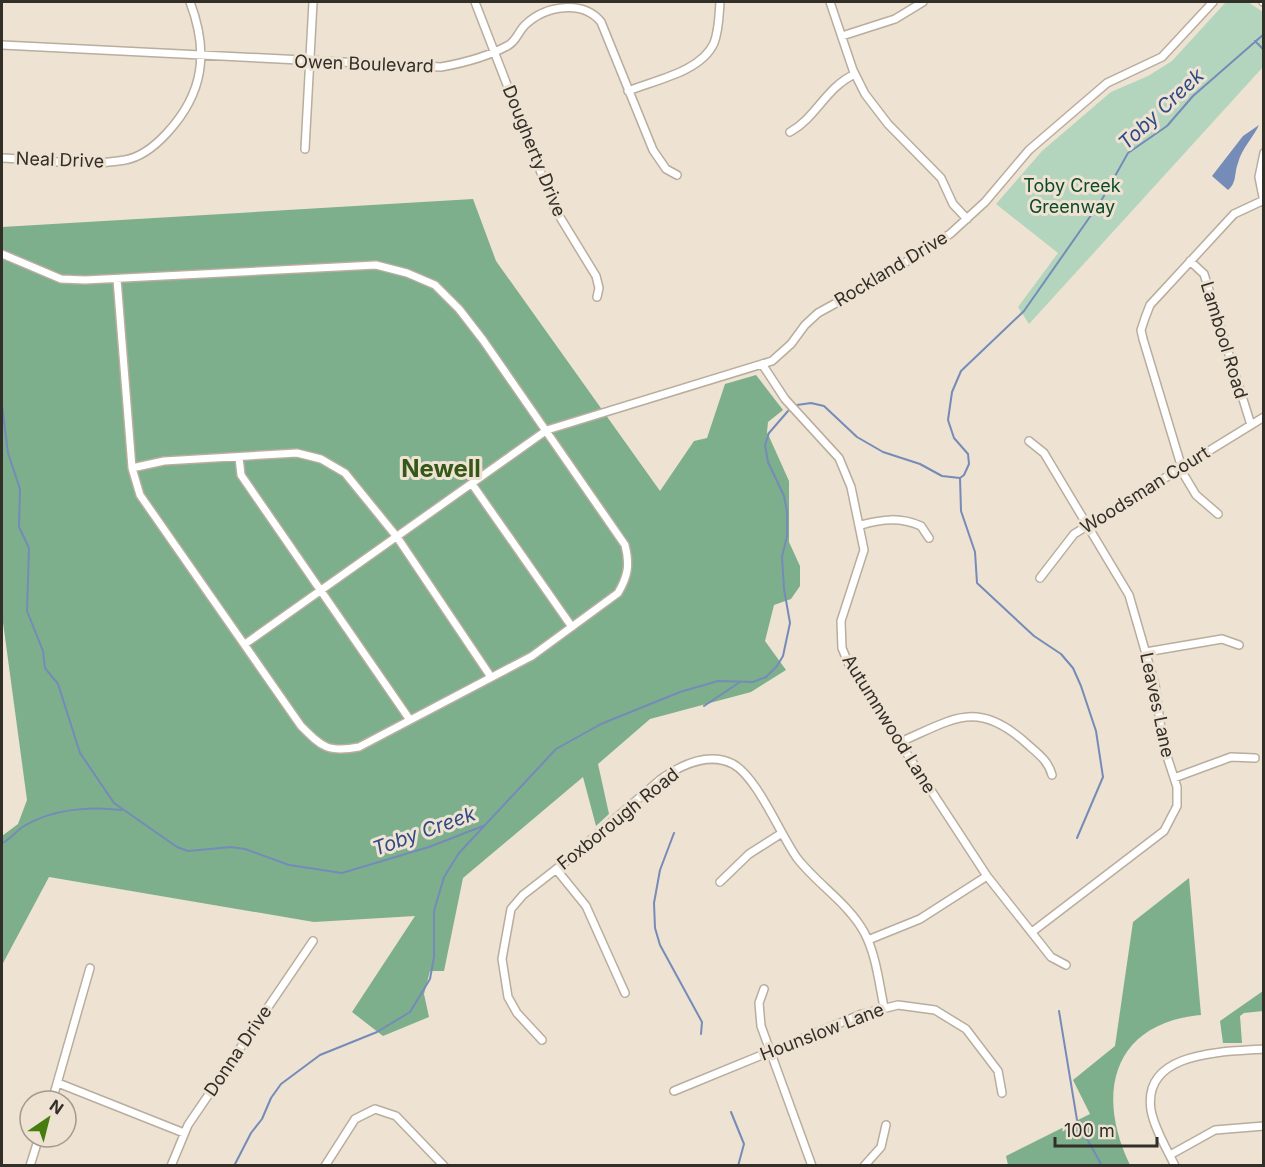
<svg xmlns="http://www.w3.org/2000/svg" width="1265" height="1167" font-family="Inter,sans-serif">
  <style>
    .green { fill: #b3d5be }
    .forest { fill: #7daf8d }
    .water { fill: #758bb8 }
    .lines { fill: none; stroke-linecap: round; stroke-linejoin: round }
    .stream { stroke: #758bb8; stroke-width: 2 }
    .minor-casing { stroke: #b9ad9e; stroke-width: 10 }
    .minor { stroke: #fff; stroke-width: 7 }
    .labels { text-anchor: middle; stroke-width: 6; stroke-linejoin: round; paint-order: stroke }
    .street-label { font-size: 18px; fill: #322e28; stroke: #eee2d2 }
    .park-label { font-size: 18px; fill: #0c4a29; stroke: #eee2d2 }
    .water-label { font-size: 20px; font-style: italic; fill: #2f4a85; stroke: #eee2d2 }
    .district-label { font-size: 24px; font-weight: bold; fill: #355717; stroke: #eee2d2 }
  </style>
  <rect width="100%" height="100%" fill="#eee2d2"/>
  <!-- green -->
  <path class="green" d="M1226,2H1248L1263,12V67L1029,324L1018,307L1058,253L996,204L1042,151L1111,92L1148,76L1172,61Z"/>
  <!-- forest -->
  <path class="forest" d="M473,199L496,261L660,491L694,441L707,438L725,384L756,375L783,410L768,422L767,432L789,481V542L800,566V586L791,599L774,605L765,641L786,670L751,692L650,719L598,764L609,814L596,826L583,777L463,878L444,971H430L424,994L429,1017L383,1036L352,1012L415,916L314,922L49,877L2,965V836L18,824L27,800L2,615V227Z
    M1189,878L1201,1015C1113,1023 1095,1093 1130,1165H1008L1006,1156L1090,1114L1073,1080L1115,1046L1133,922Z
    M1263,991V1011L1244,1013L1240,1016L1242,1043H1223L1220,1021Z"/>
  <!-- water -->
  <path class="water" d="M1259,125C1253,138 1242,148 1238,163C1234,173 1237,183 1228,190L1212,176L1243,136Z"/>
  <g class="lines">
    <!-- stream -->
    <path class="stream" d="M1255,41L1264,50
      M2,405L8,453L20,489L19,527L29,548L27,611L43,651L45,668L58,684L80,753L114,803L177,847L188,851L231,847L245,849L289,865L342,873L429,847L483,826
      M797,405L811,403L824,406L857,437L883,452L920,464L942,476L960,478L964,475L969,464L968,454L954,438L948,420L952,392L961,371L1024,311L1101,201L1128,153L1167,126L1193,96L1264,34
      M960,478L961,511L975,552L977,583L1034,636L1061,654L1073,668L1081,686L1096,731L1103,777L1077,838
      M704,706L740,682
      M674,833L660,870L654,903L655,928L660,945L702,1022L701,1034
      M2,843C10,840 16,831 24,826C52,809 90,806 121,810
      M1059,1011L1077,1120L1102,1166
      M731,1112L744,1144L738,1166
      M234,1166L251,1133L262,1119L271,1098L281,1084L320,1055L377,1032L410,1012L430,979L434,957V911L444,877L459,853L556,749L601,724L680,692L718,681L753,682L766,677L777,666L783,656L790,623L784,589L782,557L787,536V512L784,496L768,462L765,445L769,433L788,411"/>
    <defs>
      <path id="minor" d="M475,2L555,209L596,276L599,288L597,297
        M830,2L853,70L865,94L888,124L941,178L953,204L967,219
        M1263,2H1264
        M842,36L895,19L923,2
        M2,45L441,67C463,63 487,57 507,46C516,42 518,32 525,25C546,5 583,0 601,22L653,150L666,169L677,175
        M628,91C655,80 701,72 714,43C719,30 719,15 720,2
        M790,132C817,117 825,88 855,74
        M305,149L313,2
        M1264,153L1259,177L1264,202
        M2,158C42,160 86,167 125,160C142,157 156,145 167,133C204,93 209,52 190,2
        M2,254L61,279L85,280L376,265L407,273L435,285L459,309L483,340L625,545C630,565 628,576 618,593L532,656L359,747C328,753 322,747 301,726L140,495L132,468L117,279
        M1190,261L1204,274L1251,425
        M762,364L785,399L839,458L851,487L864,550L841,621L842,648L849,665L987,876L1051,957L1066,965
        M1029,441L1044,453L1129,595L1155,685L1163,744L1177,787V806L1164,831L1032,932
        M239,457L241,475L410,720
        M132,468L164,461L297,453L321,459L345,473L397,537L491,677
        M472,484L572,627
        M1218,514L1196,495L1184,475L1143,339L1141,330L1145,318L1150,305L1234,214L1264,200
        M861,525C883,519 900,517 921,526L929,538
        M1040,578L1074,534L1264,417
        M245,644L547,430L772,361L791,344L805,325L818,313L876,281L950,234L985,202L1029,150L1107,83L1162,57L1213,2
        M1146,652L1222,639L1239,645
        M898,743C952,720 976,698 1026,743C1037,753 1048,760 1052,775
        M1174,778L1231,757L1255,758
        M556,869L586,906L625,993
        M720,882L749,854L782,833
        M868,940L920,919L987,876
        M764,989L759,1003L761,1026L812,1166
        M542,1040L517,1013L508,997L502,959L511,909L523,895L564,863L661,779C681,765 709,752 733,764C757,777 780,834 797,858C817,884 848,903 864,932C876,954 879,983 884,1007
        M58,1083L184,1133
        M674,1091L862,1014L898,1005L935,1010L966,1029L998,1071L1002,1093
        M52,1101L90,968
        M1170,1155L1215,1130L1264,1126
        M30,1166L39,1137
        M171,1166L188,1125L313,941
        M325,1166L355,1119L375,1109L396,1116L444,1166
        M864,1166L881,1147L886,1125
        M1175,1166C1167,1149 1154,1128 1151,1110C1142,1050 1226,1052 1264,1049"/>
    </defs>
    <!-- minor casing -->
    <use href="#minor" class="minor-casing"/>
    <!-- minor -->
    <use href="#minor" class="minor"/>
  </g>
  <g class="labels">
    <!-- street labels -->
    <g class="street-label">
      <text transform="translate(364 64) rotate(2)" y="6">Owen Boulevard</text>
      <text transform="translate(534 151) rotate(68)" y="6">Dougherty Drive</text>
      <text transform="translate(60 160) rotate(2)" y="6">Neal Drive</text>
      <text transform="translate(891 269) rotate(-31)" y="6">Rockland Drive</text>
      <text transform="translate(1224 340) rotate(73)" y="6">Lambool Road</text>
      <text transform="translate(1145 490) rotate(-32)" y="6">Woodsman Court</text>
      <text transform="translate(1157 705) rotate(78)" y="6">Leaves Lane</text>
      <text transform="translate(889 724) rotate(58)" y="6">Autumnwood Lane</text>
      <text transform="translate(618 819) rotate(-39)" y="6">Foxborough Road</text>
      <text transform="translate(822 1032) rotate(-21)" y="6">Hounslow Lane</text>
      <text transform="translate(238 1051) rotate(-56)" y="6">Donna Drive</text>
    </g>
    <!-- park labels -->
    <g class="park-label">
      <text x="1072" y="192">Toby Creek<tspan x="1072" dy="21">Greenway</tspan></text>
    </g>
    <!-- water labels -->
    <g class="water-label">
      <text transform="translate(1161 109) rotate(-43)" y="7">Toby Creek</text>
      <text transform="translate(424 831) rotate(-20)" y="7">Toby Creek</text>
    </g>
    <!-- district labels -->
    <g class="district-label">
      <text x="441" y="477">Newell</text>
    </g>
  </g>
  <!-- border -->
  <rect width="1265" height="1167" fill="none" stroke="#322e28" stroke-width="6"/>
  <!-- north arrow -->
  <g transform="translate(48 1119) rotate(35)"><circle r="28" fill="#eee2d2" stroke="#a39a8e" stroke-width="1.5"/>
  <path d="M0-4.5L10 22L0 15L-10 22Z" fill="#477c0f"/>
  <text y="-9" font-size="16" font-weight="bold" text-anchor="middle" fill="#322e28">N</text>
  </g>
  <!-- scale -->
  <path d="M1055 1137v9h102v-9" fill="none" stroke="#322e28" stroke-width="3"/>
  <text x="1064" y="1137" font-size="18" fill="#322e28" stroke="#eee2d2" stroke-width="4.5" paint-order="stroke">100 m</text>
</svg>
